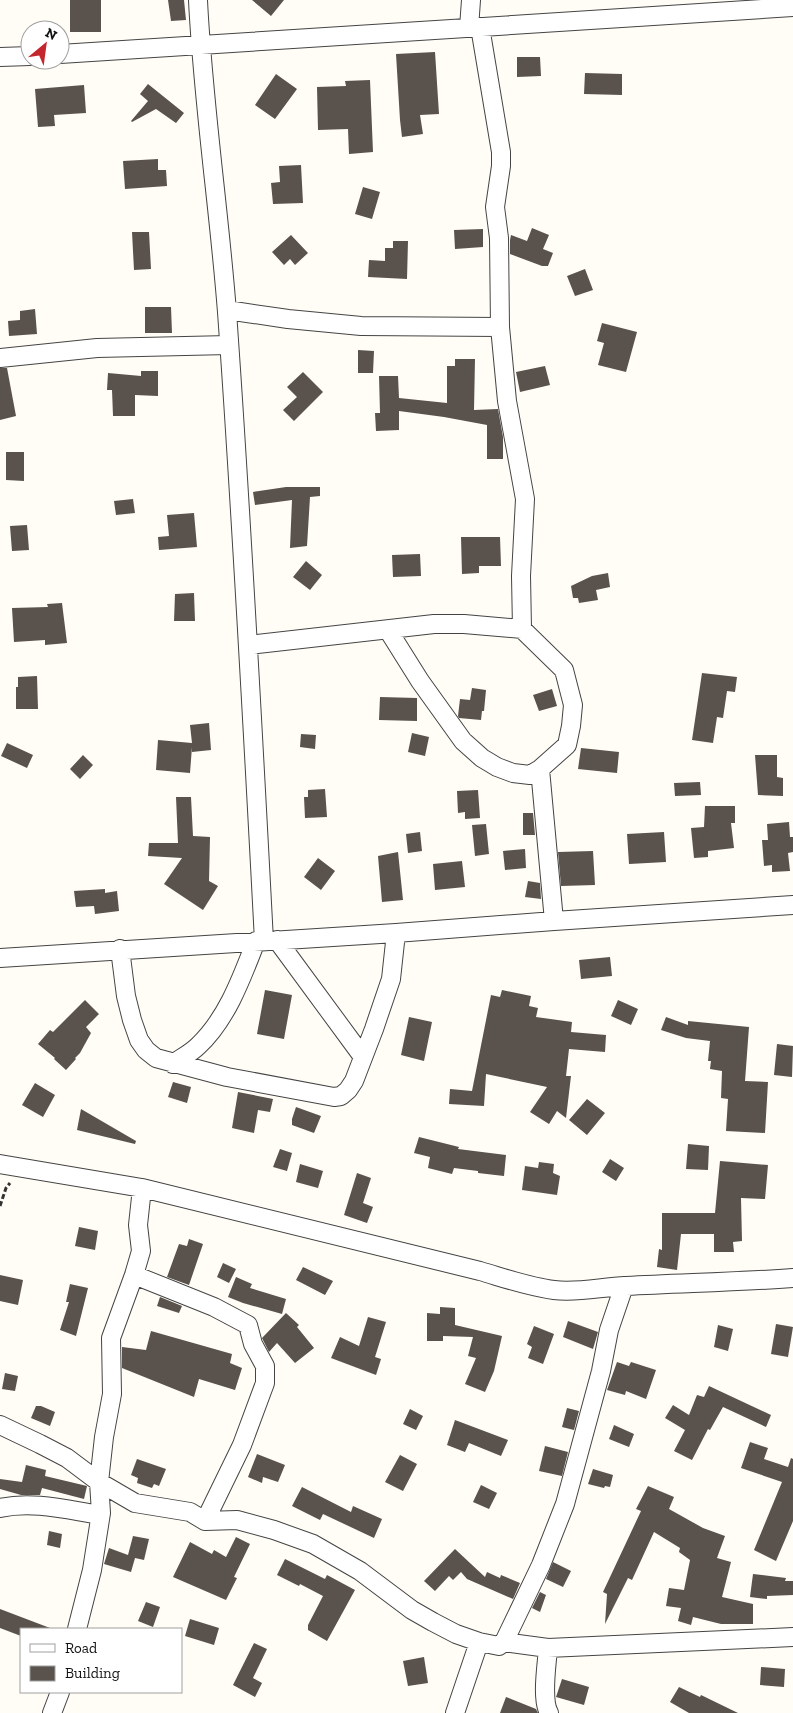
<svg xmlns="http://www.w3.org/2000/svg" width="793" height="1713" font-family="'Zilla Slab',serif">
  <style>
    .building { fill: #5a524d }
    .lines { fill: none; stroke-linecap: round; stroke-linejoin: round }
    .minor-casing { stroke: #444; stroke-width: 20 }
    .path { stroke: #333; stroke-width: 3; stroke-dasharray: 5 2.5; stroke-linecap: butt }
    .minor { stroke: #fff; stroke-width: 18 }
  </style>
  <rect width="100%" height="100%" fill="#fffdf5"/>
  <!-- building -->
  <path class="building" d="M70,0H101V32H70Z
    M168,0H184L186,20L171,21Z
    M252,0H284L271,16Z
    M435,52L439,114L420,115L423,134L402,137L400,120L396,54Z
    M517,57H540L541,76L517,77Z
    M585,73L622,74V95L584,94Z
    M276,74L297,89L275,119L255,105Z
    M370,80L373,152L349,154L348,129L318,130L317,87L346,86L345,81Z
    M148,84L184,113L176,123L156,109L132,122L131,121L148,101L140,94Z
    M84,85L86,113L54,115L55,126L38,127L35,89Z
    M158,159V170H166L167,186L125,189L123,161Z
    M301,165L303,203L273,204L271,183L280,182L279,166Z
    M363,187L380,192L372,219L355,214Z
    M532,228L549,235L543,249L553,253L548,266H542L510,254V240L511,235L527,241Z
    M483,229V247L455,249L454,230Z
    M132,232H149L151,269L134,270Z
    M291,235L308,253L295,265L290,259L284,265L272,252Z
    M393,241H408L407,279L368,277L369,260L385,261V248H393Z
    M585,269L593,290L575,296L567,276Z
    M145,307H171L172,333H145Z
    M35,309L37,334L9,336L8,321L20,320V311Z
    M602,323L637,332L626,372L598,365L604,343L597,341Z
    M358,350L374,351L373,373H358Z
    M455,359H475L474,410L498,409L503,437V459H487V425L444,417L399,411V430L376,431L375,413H380L379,376H398L399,398L447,403V366H455Z
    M545,366L550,385L520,392L516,372Z
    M0,368H7L16,416L0,420Z
    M141,371H158V396L135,395V416H113L112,390H107L108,373L141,376Z
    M303,372L323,392L294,421L283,410L297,397L287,387Z
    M6,452H24V481L6,480Z
    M286,487H320V496L310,497L307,546L290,548L292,500L255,505L253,492Z
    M133,499L135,513L116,515L114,501Z
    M194,513L197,547L159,550L158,537L169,536L167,515Z
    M27,525L29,550L12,551L10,526Z
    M461,537H500L501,566H479V573L462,574Z
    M420,554L421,576L393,577L392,555Z
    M306,561L322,575L310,590L293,577Z
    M608,573L610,587L596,590L598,600L579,603L578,598H573L571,586L592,576Z
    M194,593L195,621H174L175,594Z
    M62,603L67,643L45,645V640L14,642L12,608L48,607L47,604Z
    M702,673L737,677L735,692L727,691L723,718L717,717L713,743L692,740Z
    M37,676L38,709H16V687H18V677Z
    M472,688L486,690L484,711H482L481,720L459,718L458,716L460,699L470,700Z
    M552,689L557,706L539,711L533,695Z
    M380,697L417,698V721L379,720Z
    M209,723L211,750L192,752V747L190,773L156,770L158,740L192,743L190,725Z
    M412,733L429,737L425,756L408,752Z
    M301,734L316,735L315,749L300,747Z
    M7,743L33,755L27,768L1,756Z
    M581,748L619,752L617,773L578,769Z
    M83,755L93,765L80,779L70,769Z
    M755,755H777V777L783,778V796L758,795Z
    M700,782L701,795L675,796L674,783Z
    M325,789L327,817L305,818L304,797H308V790Z
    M478,790L480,818L465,819V812L458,813L457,791Z
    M176,797H191L193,836L210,837L209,881L218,886L203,910L164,884L182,858L148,856L149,843H178Z
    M705,806H735V823H731L734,848L708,851V857L694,858L691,828L704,827Z
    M523,813H533L535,835H523Z
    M789,822L790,837H793V852L788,853L790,871L772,872V865L764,866L762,840H768L767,824Z
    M486,824L489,854L475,856L472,825Z
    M420,832L422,851L408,853L406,834Z
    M664,832L666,862L629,864L627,834Z
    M525,849L526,868L505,870L503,851Z
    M593,851L595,885L561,886L558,852Z
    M398,852L403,900L382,902L378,856Z
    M318,858L335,871L321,890L304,877Z
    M462,861L465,887L435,890L433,864Z
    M528,881L540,883L541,899L525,897Z
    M105,889V893L117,891L119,911L95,914L94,906L76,907L74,891Z
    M610,957L612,976L581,979L579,960Z
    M265,990L292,995L284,1039L257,1034Z
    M502,990L531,996L529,1006L538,1008L536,1017L572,1022L571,1032L606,1035L605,1052L569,1049L566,1076H571L566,1118L557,1111L549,1124L530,1112L547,1087L486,1074L484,1106L449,1104L450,1089L472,1091L491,995L500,997Z
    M85,1000L99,1014L86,1027L91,1033L80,1053L75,1058L76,1059L66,1070L54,1059L55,1058L38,1044L50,1030L53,1032Z
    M618,1000L638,1009L631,1025L611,1016Z
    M409,1017L432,1022L424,1061L401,1055Z
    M666,1017L688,1025V1021L749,1027L745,1081L768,1082L765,1133L726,1131L728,1099L721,1098L722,1071L710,1069L711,1061H708L710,1041L686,1038L661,1030Z
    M777,1044L793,1046L792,1077L774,1075Z
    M173,1082L191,1087L187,1103L168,1097Z
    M35,1083L55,1095L43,1117L22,1105Z
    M238,1092L273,1099L270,1112L258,1110L254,1133L232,1128Z
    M587,1099L605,1113L587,1135L569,1120Z
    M296,1107L321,1116L314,1133L292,1125V1119Z
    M81,1109L136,1141L135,1144L77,1130Z
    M419,1137L459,1147L458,1149L506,1155L504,1176L478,1173V1171L454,1168L452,1174L428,1168L430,1157L414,1153Z
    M688,1144L709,1146L708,1170L686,1169Z
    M280,1149L292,1153L287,1171L273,1167Z
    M610,1159L624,1168L616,1181L602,1172Z
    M720,1161L768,1165L765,1199L741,1198L742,1241L733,1242L734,1252H714V1234H681L677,1270L657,1267L659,1249L662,1250V1213H715Z
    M539,1162L554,1164L553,1173L560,1176L557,1195L522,1190L525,1166L538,1168Z
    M300,1164L323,1171L318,1188L296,1182Z
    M357,1173L371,1178L363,1203L373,1207L367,1223L344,1215Z
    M79,1227L98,1231L95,1250L75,1246Z
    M189,1239L203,1244L189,1285L167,1277L179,1244L187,1246Z
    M223,1263L236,1269L229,1283L217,1277Z
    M303,1267L333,1281L325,1295L296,1280Z
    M0,1275L23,1280L18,1305L0,1301Z
    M236,1277L252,1284L250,1288L286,1299L282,1314L243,1303L228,1297Z
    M70,1284L88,1288L76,1336L60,1330L69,1302H66Z
    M160,1297L182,1306L179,1313L157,1306Z
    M440,1307L455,1308V1325L502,1336L494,1371L485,1392L465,1384L476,1358L468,1356L473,1337L443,1336V1341H427V1313L440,1314Z
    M286,1313L299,1325L297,1327L314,1348L295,1363L277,1343L269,1352L262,1338Z
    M368,1317L386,1322L375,1357L381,1359L376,1375L331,1358L340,1337L359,1346Z
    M568,1321L598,1332L593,1349L563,1337Z
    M776,1324L793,1327L788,1357L771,1354Z
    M718,1325L733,1329L728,1351L714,1347Z
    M534,1326L554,1334L543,1364L528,1358L532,1347L527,1344Z
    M151,1331L232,1354L230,1363L242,1368L235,1390L199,1379L194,1397L122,1368V1347L146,1350Z
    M617,1362L629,1366L631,1362L656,1370L646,1399L626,1391L625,1395L607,1390Z
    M5,1373L18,1376L15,1391L2,1389Z
    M709,1386L771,1415L766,1427L723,1407L710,1430L708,1429L692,1460L674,1451L685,1430L665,1418L673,1405L689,1415L697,1395L704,1397Z
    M36,1406H41L55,1412L50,1426L31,1418Z
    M567,1408L579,1411L574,1430L562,1427Z
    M410,1409L423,1416L416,1430L403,1424Z
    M455,1420L508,1440L501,1456L469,1443L465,1452L447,1445Z
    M614,1425L634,1434L629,1447L609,1439Z
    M750,1442L768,1448L764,1459L788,1467L791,1458L793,1459V1521L776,1561L754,1550L782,1482L741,1468Z
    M545,1446L568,1452L562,1476L539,1471Z
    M257,1454L285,1465L278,1482L263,1477L262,1483L248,1477Z
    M400,1455L417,1464L403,1491L385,1482Z
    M137,1459L166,1469L159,1486L154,1484L152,1488L137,1483L138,1478L131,1475Z
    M26,1465L46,1470L45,1476L87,1486L84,1499L42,1488L40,1495H21L0,1489V1479L22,1482Z
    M593,1469L613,1475L610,1487L605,1486L604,1488L588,1484Z
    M481,1485L497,1493L489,1509L473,1502Z
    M648,1486L674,1497L669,1509L703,1528L725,1536L717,1558L731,1562L722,1597L753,1604V1624H721L693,1617L691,1625L678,1621L681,1608L666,1606L669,1588L684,1590L690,1560L679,1552L680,1548L654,1532L632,1580L628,1578L605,1624L607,1594L603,1592L641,1511L636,1509Z
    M302,1487L351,1512L353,1506L382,1519L374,1538L323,1514L320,1520L292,1506Z
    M49,1531L62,1534L60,1548L47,1545Z
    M133,1536L149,1539L144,1560L135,1558L131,1572L104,1564L109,1548L128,1555Z
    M236,1537L250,1544L234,1577L237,1578L226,1600L173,1577L190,1542L212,1554L214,1550L226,1557Z
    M455,1549L485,1577L487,1572L500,1578L501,1575L520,1583L513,1599L467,1579L461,1572L453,1580L449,1576L435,1591L424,1581Z
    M285,1559L325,1579L327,1575L355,1590L327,1641L308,1630V1625L323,1596L300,1584L299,1586L277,1575Z
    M553,1562L571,1571L563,1587L546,1579Z
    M753,1574L786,1578L785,1581H793V1595L767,1596V1599L750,1597Z
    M540,1592L546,1595L540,1612L532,1608Z
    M146,1602L160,1607L153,1627L138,1621Z
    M0,1609L50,1628V1629H21V1636L0,1628Z
    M190,1619L219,1628L214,1645L185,1636Z
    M254,1643L267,1649L253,1678L262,1683L255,1697L233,1685Z
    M424,1657L428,1683L408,1686L403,1661Z
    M761,1667L785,1669L784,1687L760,1685Z
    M562,1679L589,1687L584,1705L556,1697Z
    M679,1687L700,1697L701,1695L738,1713H689L670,1702Z
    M506,1697L536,1709L538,1713H500Z"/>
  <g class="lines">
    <defs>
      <path id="minor" d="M198,0C203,104 219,208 227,312C242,521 253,731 264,941
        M480,27L501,152V166L495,207L499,238L500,327L507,401L525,499L521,576L522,629
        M469,28L471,0
        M60,54L793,7
        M0,57L30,56
        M227,310L288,319L361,326L500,327
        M0,358L97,348L229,345
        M249,645L434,624H464L522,629L564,670L573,705L571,726L567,745L540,769L530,775L513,773L497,767L482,758L463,741L420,681L388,630
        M540,769L554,921
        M277,940L363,1057
        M120,949L126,996L132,1020L139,1040L146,1050L156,1058L227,1077L334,1097L341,1096L348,1090L354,1081L374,1029L391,979L396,933
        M0,958L396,933L554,921L793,905
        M173,1064C181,1058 191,1053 198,1046C227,1019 242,977 256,941
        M0,1164L142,1188L480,1271C504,1278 529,1287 554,1290C578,1293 601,1287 626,1286C681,1283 737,1282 793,1278
        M134,1275L214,1307L248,1325L253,1344L265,1366V1383L242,1445L205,1521
        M0,1425L40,1444L67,1458L99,1482L135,1503L190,1512L205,1521L237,1520L274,1530L313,1544L360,1571L412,1610L433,1622L456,1634L479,1642L499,1646L504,1642L541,1565L565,1504L601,1371L609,1330L624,1286
        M0,1508C31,1501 64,1509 95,1514L101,1513
        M77,1629L92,1570L101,1513L99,1482L104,1437L112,1394L111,1338L134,1275L141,1251L138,1225L142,1188
        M504,1642L548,1648L793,1637
        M548,1648C547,1664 541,1699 549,1713
        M52,1713L60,1692
        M455,1713L479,1642"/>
    </defs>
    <!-- minor casing -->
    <use href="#minor" class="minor-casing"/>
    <!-- path -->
    <path class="path" d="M0,1206L6,1188L10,1183"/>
    <!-- minor -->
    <use href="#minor" class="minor"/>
  </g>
  <!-- legend -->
  <rect x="20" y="1628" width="162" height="65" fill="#ffffff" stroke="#a0a0a0"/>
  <rect x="30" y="1644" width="25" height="8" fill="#ffffff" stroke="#a0a0a0"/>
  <text x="65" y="1653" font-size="15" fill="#111111">Road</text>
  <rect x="30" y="1666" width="25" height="15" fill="#5a524d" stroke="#a0a0a0"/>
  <text x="65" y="1678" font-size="15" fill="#111111">Building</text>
  <!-- north arrow -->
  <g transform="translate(45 45) rotate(29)"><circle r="24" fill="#ffffff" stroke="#a0a0a0"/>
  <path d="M0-4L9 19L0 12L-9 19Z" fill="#c4262e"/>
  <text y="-8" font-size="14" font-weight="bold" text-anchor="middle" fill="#111111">N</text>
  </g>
</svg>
